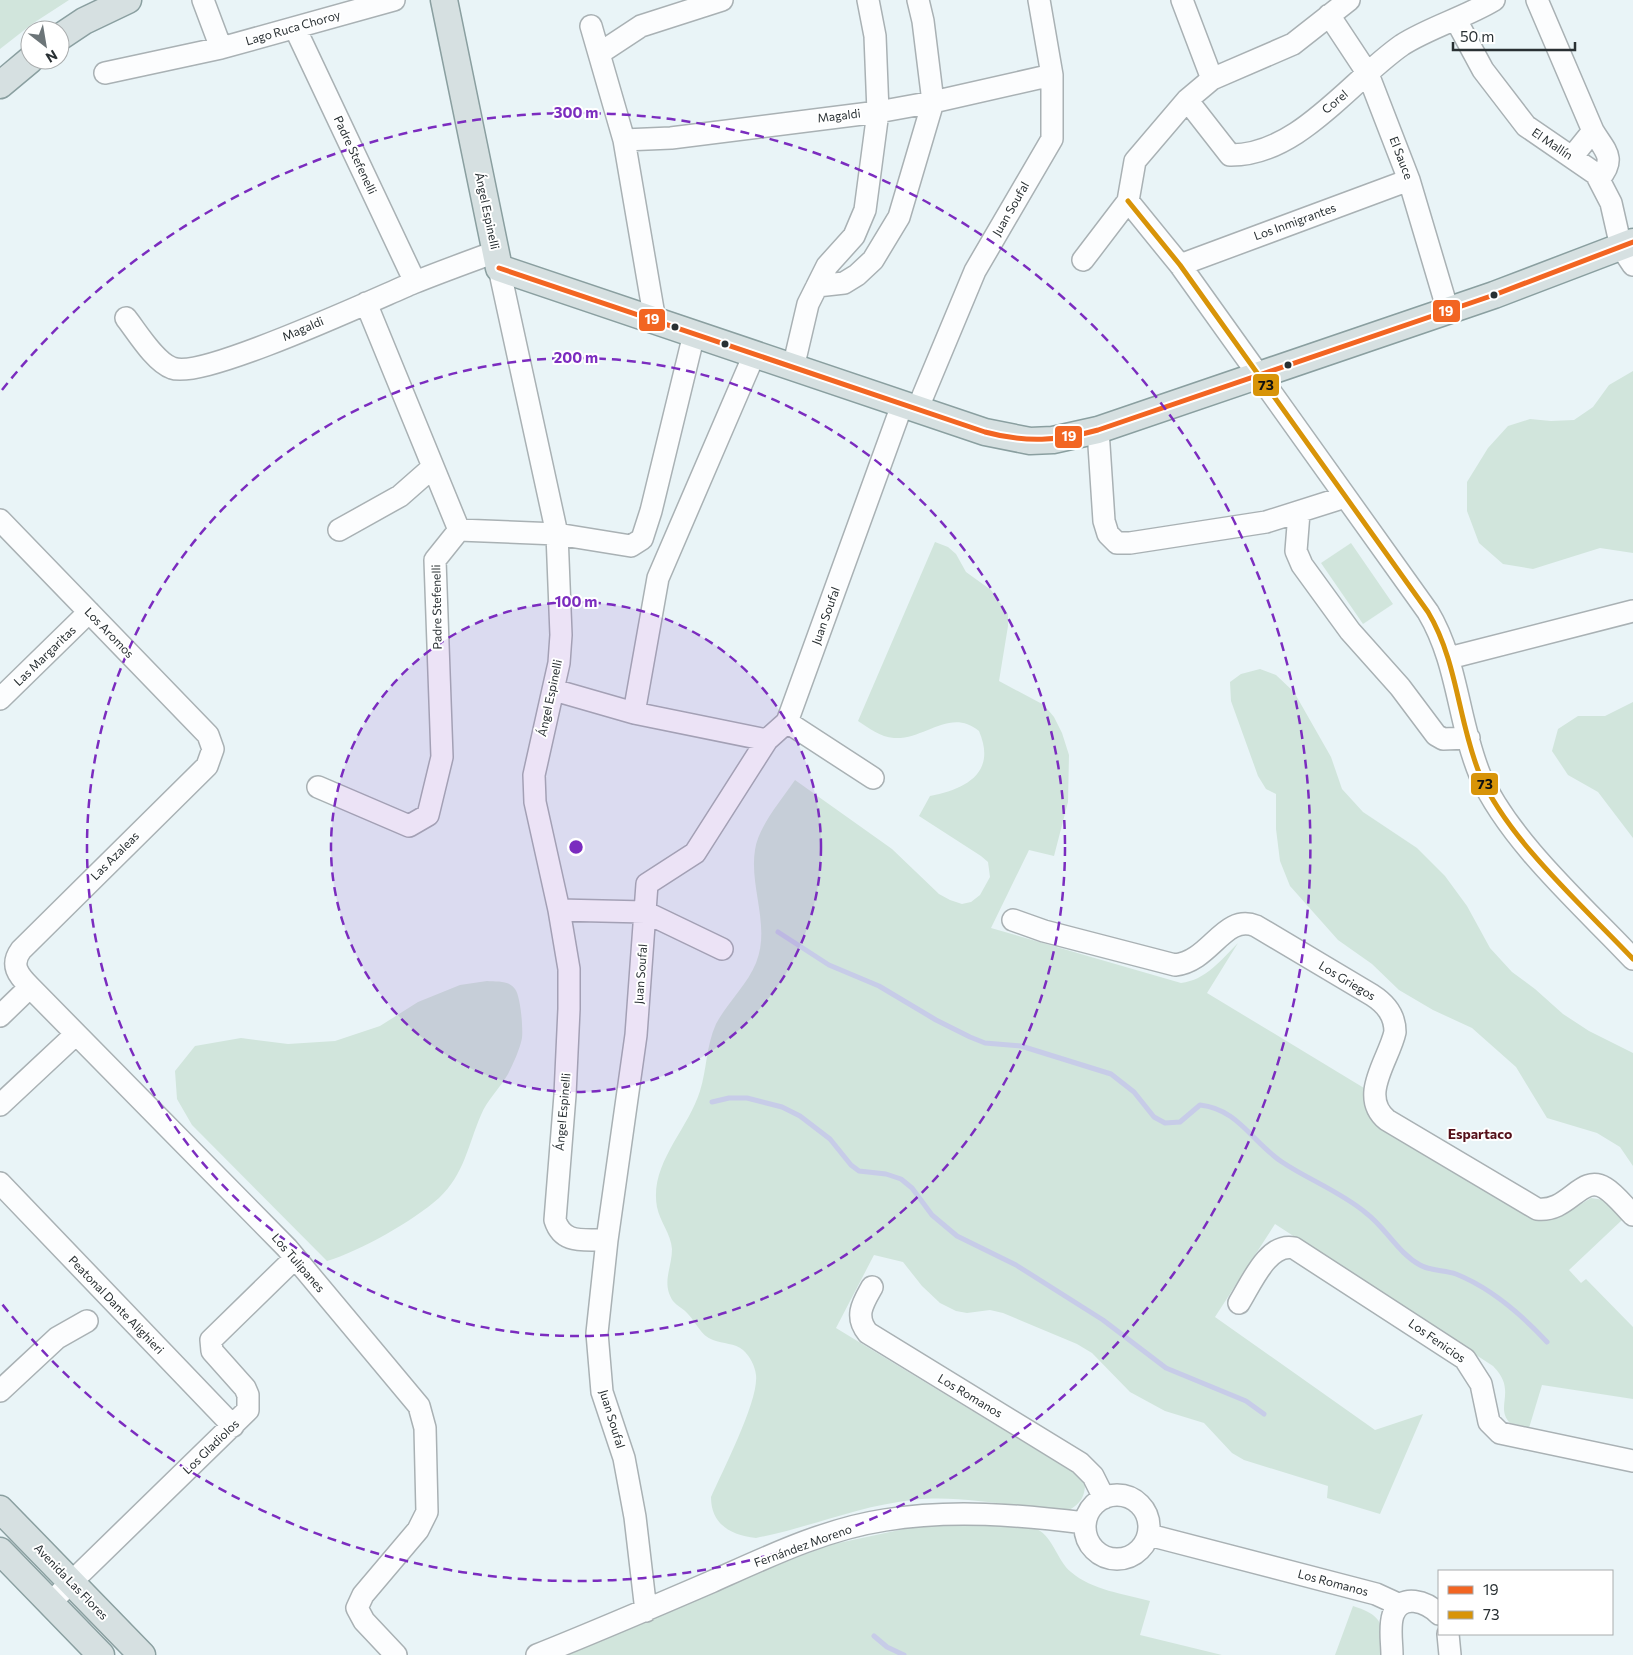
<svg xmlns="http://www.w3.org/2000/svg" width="1633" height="1655" font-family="Commissioner,sans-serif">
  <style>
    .green { fill: #d1e5dc }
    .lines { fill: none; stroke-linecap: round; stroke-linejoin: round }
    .stream { stroke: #c7cce8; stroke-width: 5 }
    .minor-casing { stroke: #a9b1b4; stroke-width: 24 }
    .major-casing { stroke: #8a9fa0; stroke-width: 29 }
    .minor { stroke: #fcfdfe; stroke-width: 21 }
    .major { stroke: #d6e0e1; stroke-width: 26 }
    .bus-1-casing { stroke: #fff; stroke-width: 9 }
    .bus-2-casing { stroke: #fff; stroke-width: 9 }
    .bus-1 { stroke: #f26522; stroke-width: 5 }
    .bus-2 { stroke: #d89408; stroke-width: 5 }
    .ring { fill: none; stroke: #7b2cbf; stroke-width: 2.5; stroke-dasharray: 9 6 }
    .bus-dot { fill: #293033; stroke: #fff; stroke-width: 2 }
    .labels { text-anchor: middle; stroke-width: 4; stroke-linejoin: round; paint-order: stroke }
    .street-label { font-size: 12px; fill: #293033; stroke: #fff }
    .neighbourhood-label { font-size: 14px; font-weight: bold; fill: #56111a; stroke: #fff }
    .centre { fill: #7b2cbf; stroke: #fff; stroke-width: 2.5 }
    .ring-label { font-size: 15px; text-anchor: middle; font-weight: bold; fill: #7b2cbf; stroke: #fff; stroke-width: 4; stroke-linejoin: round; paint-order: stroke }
    .line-badge { stroke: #fff; stroke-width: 2 }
    .badge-label { font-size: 14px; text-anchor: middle; font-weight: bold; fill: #fff }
    .pale-badge-label { font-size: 14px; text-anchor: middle; font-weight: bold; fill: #111 }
  </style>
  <rect width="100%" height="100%" fill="#e9f4f7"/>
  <!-- green -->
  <path class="green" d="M0,0H69L32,24L0,49Z
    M1633,371V553L1600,548L1533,569L1503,564L1479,543L1467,511V482L1488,448L1508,426L1530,419L1551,421L1574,420L1593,407L1609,385Z
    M935,542L948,547L956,554L966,572L991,590L1008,614V626L999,681L1044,705L1054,717L1062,733L1069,755L1068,802L1054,856L1029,850L991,928L1181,983C1206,980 1221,960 1238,943L1207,993L1364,1088C1362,1103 1366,1113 1377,1124L1543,1219L1559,1217L1591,1198L1604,1200L1622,1220L1569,1270L1581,1283L1586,1279L1633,1327V1399L1542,1385L1529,1428L1510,1423C1494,1406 1518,1391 1493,1366L1275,1224L1215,1317L1375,1430L1423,1414L1380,1514L1327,1498L1328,1486L1244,1460L1232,1453L1204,1423L1165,1411L1130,1392L1092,1353L1077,1344L1003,1313L990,1310L967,1313L956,1311L940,1303L922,1286L903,1262L874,1255L836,1328L1076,1474L1085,1484C1085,1497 1080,1504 1069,1510C1016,1509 965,1494 912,1500C858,1506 808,1528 756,1538C730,1535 711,1524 711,1497C723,1470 759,1400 756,1375C755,1366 750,1356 743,1350C735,1343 723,1344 713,1340C701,1336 696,1322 688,1314C684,1309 677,1306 673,1301C661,1283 672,1268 672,1249C671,1234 660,1222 657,1207C649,1164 688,1130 700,1091C707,1069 706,1046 716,1024C727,1003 747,985 756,963C771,926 749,887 755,850C758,827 782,799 795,780L892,849L939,894L950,900L962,904L971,902L980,895L990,877L988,862L981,856L919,816L930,796C966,789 997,773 979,731C950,707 925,740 894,738C880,737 869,728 858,721Z
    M1351,543L1393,604L1363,624L1321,563Z
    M1260,669L1276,675L1294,692L1331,757L1342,789L1363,812L1417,848L1445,876L1467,906L1490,948L1512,972L1535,989L1563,1014L1589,1031L1633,1053V1166L1620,1147L1597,1133L1547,1118L1516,1067L1472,1028L1433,1010L1399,990L1372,964L1338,940L1290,886L1280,861L1276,829V794L1266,789L1258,776L1231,701L1230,682L1241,674Z
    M1633,702V838L1598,792L1568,775L1552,751L1558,729L1578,716H1605Z
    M487,981C497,982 509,980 515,989C521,997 523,1029 522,1038C520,1049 513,1064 508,1074C500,1088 487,1100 481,1115C468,1145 464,1175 439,1198C412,1222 360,1251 327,1261L192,1125L177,1099L175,1071L195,1046L241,1038L288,1044L335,1041L380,1026L418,1002L460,985Z
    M972,1523C990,1524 1018,1522 1034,1528C1052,1533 1057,1561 1071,1572C1092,1590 1124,1594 1150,1601L1140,1635L1222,1655H567L750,1576L829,1545L923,1525Z
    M1353,1606C1384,1616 1384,1625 1381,1655H1335Z"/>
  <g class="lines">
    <!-- stream -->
    <path class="stream" d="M778,932L829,965L879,986L936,1020L970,1037L985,1043L1021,1046L1111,1074L1134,1092L1154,1117L1165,1123L1180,1122L1200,1105C1238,1109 1252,1142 1282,1162C1309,1180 1341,1192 1366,1213C1386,1228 1398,1253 1420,1265C1430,1271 1445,1270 1456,1274C1491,1288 1522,1315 1547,1342
      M712,1102L729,1098H747L782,1107L800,1116L830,1139L851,1165L859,1171L886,1174L901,1179L912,1188L932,1215L957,1236L1016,1265L1103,1320L1166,1368L1246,1401L1264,1414
      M874,1636L887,1647L904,1655"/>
    <defs>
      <path id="minor" d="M203,0L221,48
        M1182,0L1212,79
        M1537,0L1593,131L1572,157
        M1329,15L1368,74L1409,180L1448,311
        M1456,20L1483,70L1526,126L1596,174L1611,203L1621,247L1633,265
        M591,26L624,140L655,321
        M295,28L415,282
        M600,53L641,26L722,0
        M105,73L221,48L394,0
        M1187,100L1230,155C1298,156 1350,81 1402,45C1428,28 1466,17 1494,0
        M1593,131C1605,151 1617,158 1599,179
        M624,140L671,138L878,112L933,102L1052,75
        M1128,201L1180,265L1428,612C1458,662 1458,722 1480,775C1509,841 1584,907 1633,959
        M1083,260L1128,201L1135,161L1187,100L1212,79L1293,44L1349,0
        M1180,265L1409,180
        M499,268L557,534L561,635L559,663L534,775L535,802L559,910L569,969V1009L565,1095L555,1220C563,1245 584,1239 607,1240
        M817,286L844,283L857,275L873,260L899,217L933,102L923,21L918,0
        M126,318C137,332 155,362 172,368C202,380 375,299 413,283C440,272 468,262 495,252
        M754,355L658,578L634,713L767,740
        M793,368L808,304L827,266L854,236L865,210L878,112L875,36L868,0
        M917,410L975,271L1052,139V75L1039,0
        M1098,430L1104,521L1108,534L1117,543H1130L1266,522L1345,497
        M1299,513L1296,551L1302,565L1350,631L1400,687L1436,735L1443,739L1469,738
        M0,520L208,735L213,749L207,766L21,950C10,965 18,975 30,987L287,1248L419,1406L425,1428L427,1512L418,1530L363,1595L357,1608L364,1621L396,1655
        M339,530L400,496L433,467
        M459,530L557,534L631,546L642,539L651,511L694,334
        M1449,658L1633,611
        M554,690L634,713
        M0,699L89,612
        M787,722L873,778
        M318,787L409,826L428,815L442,757L435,560L459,530L366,303
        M559,910L645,912L722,949
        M1013,920L1044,931L1175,965C1211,961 1224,913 1256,926L1372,995C1386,1004 1395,1015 1395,1032C1389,1060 1358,1096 1387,1120L1537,1209C1569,1213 1581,1173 1605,1188C1615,1194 1624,1206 1633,1215
        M0,1016L30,987
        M0,1105L76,1034
        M0,1183L233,1426
        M872,1287C863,1303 854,1316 868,1333L1080,1463L1093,1476L1104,1498
        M1239,1303C1251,1284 1268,1242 1294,1248L1465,1359L1481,1384L1489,1422L1500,1433L1633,1461
        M0,1391L57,1338L87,1321
        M1085 1527a32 32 0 1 1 64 0a32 32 0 1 1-64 0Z
        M1149,1535L1376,1594L1400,1605
        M50,1603L248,1410V1395L245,1388L212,1351L211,1340L295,1258
        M646,1611L635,1517L624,1458L602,1392L597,1333L607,1240L636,1035L647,884L695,853L767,740L787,722L902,405
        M1448,1634L1450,1655
        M537,1655C595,1632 653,1607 711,1582C767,1557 825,1529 885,1520C952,1509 1019,1515 1085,1523
        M1392,1655C1392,1642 1389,1627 1393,1615C1401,1592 1427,1602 1439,1614"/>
      <path id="major" d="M444,0L499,268L985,432L1030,441L1053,440L1098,430L1494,295L1633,242
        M60,37L84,21L128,0
        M0,85L30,60
        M0,1509L142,1655
        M0,1551L101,1655"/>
    </defs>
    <!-- minor casing -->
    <use href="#minor" class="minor-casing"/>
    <!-- major casing -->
    <use href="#major" class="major-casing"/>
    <!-- minor -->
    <use href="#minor" class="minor"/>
    <!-- major -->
    <use href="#major" class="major"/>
    <defs>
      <path id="bus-1" d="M499,268L985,432C1025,443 1059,441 1098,430L1494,295L1633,242"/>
      <path id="bus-2" d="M1128,201L1180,265L1428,612C1458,662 1458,722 1480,775C1509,841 1584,907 1633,959"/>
    </defs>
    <!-- bus-1 casing -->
    <use href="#bus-1" class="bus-1-casing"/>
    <!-- bus-2 casing -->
    <use href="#bus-2" class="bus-2-casing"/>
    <!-- bus-1 -->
    <use href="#bus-1" class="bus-1"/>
    <!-- bus-2 -->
    <use href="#bus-2" class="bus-2"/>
  </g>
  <!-- distance rings -->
  <circle cx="576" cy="847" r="245" fill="#7b2cbf" fill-opacity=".12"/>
  <g class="ring">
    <circle cx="576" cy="847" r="245"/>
    <circle cx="576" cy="847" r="489"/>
    <path d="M2 390A734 734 0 1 1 2 1304"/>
  </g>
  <!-- markers -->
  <g class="bus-dot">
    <circle cx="1494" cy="295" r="4.5"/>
    <circle cx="675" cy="327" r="4.5"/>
    <circle cx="725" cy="344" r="4.5"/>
    <circle cx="1288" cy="365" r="4.5"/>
  </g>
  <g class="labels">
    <!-- street labels -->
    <g class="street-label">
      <text transform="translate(293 28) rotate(-16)" y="4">Lago Ruca Choroy</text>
      <text transform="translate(1335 102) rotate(-40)" y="4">Corel</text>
      <text transform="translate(839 116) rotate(-7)" y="4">Magaldi</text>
      <text transform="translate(1552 144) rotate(34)" y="4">El Mallín</text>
      <text transform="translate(355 155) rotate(65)" y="4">Padre Stefenelli</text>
      <text transform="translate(1401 158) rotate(69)" y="4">El Sauce</text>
      <text transform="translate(1011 209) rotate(-60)" y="4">Juan Soufal</text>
      <text transform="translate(487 211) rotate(78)" y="4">Ángel Espinelli</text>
      <text transform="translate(1295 222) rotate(-20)" y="4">Los Inmigrantes</text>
      <text transform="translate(303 329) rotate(-23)" y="4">Magaldi</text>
      <text transform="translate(437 607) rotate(-91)" y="4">Padre Stefenelli</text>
      <text transform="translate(826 616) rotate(-70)" y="4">Juan Soufal</text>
      <text transform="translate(109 633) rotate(46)" y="4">Los Aromos</text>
      <text transform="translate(45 656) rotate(-44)" y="4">Las Margaritas</text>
      <text transform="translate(550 698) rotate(-78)" y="4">Ángel Espinelli</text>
      <text transform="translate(115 856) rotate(-45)" y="4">Las Azaleas</text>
      <text transform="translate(641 974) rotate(-86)" y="4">Juan Soufal</text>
      <text transform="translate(1347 981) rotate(31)" y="4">Los Griegos</text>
      <text transform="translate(563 1112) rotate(-85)" y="4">Ángel Espinelli</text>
      <text transform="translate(298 1263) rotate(49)" y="4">Los Tulipanes</text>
      <text transform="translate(116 1305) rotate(46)" y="4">Peatonal Dante Alighieri</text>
      <text transform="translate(1437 1341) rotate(35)" y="4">Los Fenicios</text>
      <text transform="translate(970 1396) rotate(31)" y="4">Los Romanos</text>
      <text transform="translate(612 1419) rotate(73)" y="4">Juan Soufal</text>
      <text transform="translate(211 1447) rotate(-44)" y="4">Los Gladiolos</text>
      <text transform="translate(803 1546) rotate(-20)" y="4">Fernández Moreno</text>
      <text transform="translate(71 1582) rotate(46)" y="4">Avenida Las Flores</text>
      <text transform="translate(1333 1583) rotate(15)" y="4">Los Romanos</text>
    </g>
    <!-- neighbourhood labels -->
    <g class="neighbourhood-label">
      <text x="1480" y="1139">Espartaco</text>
    </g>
  </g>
  <circle cx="576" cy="847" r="8" class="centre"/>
  <g class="ring-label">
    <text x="576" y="118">300 m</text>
    <text x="576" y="363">200 m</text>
    <text x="576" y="607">100 m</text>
  </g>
  <g class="line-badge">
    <rect x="1432" y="299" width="29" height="24" rx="5" fill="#f26522"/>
    <rect x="638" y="308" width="28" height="24" rx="5" fill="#f26522"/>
    <rect x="1252" y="373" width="28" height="24" rx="5" fill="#d89408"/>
    <rect x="1054" y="425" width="29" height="24" rx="5" fill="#f26522"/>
    <rect x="1470" y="772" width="29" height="24" rx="5" fill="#d89408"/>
  </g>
  <g class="badge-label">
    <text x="1446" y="316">19</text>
    <text x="652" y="324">19</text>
    <text x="1069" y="441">19</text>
  </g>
  <g class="pale-badge-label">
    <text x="1266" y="390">73</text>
    <text x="1485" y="789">73</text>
  </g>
  <!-- legend -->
  <rect x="1438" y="1570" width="175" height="65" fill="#ffffff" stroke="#a9acad"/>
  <rect x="1448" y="1586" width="25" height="8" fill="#f26522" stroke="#a9acad"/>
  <text x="1483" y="1595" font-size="15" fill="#293033">19</text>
  <rect x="1448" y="1611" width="25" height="8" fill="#d89408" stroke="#a9acad"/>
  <text x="1483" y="1620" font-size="15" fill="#293033">73</text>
  <!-- north arrow -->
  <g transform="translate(45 45) rotate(149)"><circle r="24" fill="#ffffff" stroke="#a9acad"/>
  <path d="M0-4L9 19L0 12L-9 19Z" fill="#6c7578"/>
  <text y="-8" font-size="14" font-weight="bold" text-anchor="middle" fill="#293033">N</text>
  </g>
  <!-- scale -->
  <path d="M1453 42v8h122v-8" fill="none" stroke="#293033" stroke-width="2.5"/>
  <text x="1460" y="42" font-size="15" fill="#293033" stroke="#ffffff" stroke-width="4" paint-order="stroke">50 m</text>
</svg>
